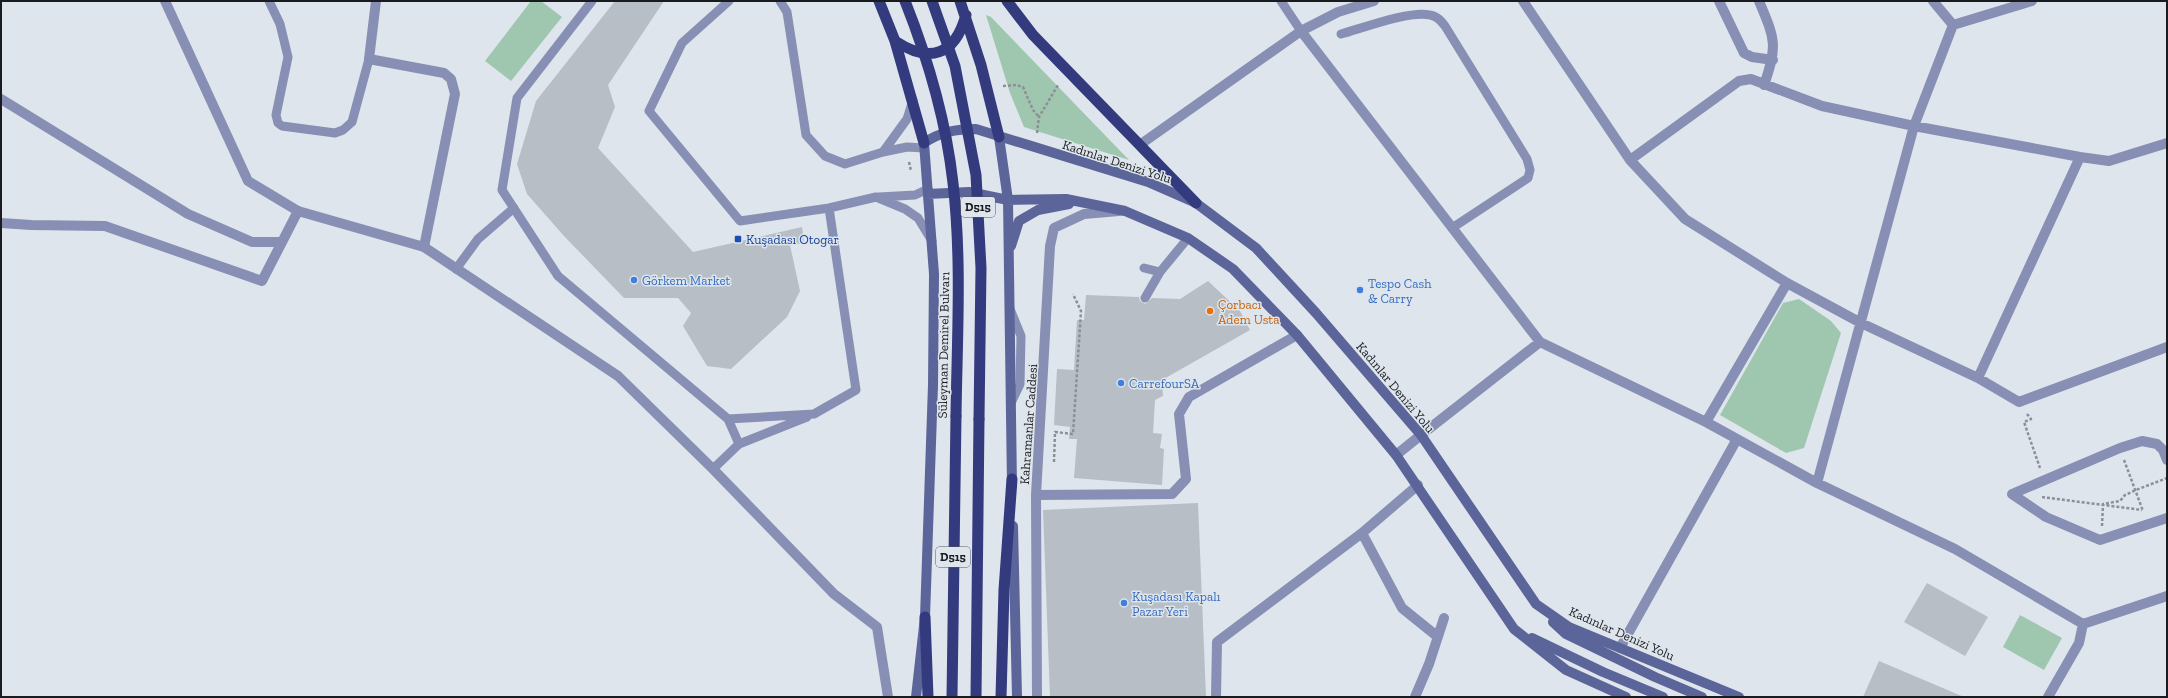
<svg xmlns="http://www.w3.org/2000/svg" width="2168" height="698" font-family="'Zilla Slab',serif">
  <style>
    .green { fill: #9fc7b0 }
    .building { fill: #b7bec5 }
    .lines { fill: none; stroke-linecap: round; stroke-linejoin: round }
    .path { stroke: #8c9096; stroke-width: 2.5; stroke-dasharray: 3 2; stroke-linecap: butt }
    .service { stroke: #878fb4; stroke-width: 9 }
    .minor { stroke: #878fb4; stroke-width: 10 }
    .tertiary { stroke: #878fb4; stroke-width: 10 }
    .secondary { stroke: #5c659a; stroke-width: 10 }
    .trunk { stroke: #343a7e; stroke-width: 11 }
    .trunk-bridge { stroke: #343a7e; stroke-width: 11 }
    .transit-dot { fill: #1a4fb4; stroke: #dee5ec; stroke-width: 1.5 }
    .shop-dot { fill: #3f7fe0; stroke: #dee5ec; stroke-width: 1.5 }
    .food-dot { fill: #e8710a; stroke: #dee5ec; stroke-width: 1.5 }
    .labels { text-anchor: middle; stroke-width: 3; stroke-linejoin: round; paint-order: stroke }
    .shield { fill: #dee5ec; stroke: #54585c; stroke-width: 1 }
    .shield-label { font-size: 12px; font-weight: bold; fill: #191b1e }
    .street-label { font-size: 13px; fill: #191b1e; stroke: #dee5ec }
    .transit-label { font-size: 13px; fill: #164399; stroke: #dee5ec; text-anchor: start }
    .shop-label { font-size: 13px; fill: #366cbe; stroke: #dee5ec; text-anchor: start }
    .food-label { font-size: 13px; fill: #c56008; stroke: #dee5ec; text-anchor: start }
  </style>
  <rect width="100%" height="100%" fill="#dee5ec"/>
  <!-- green -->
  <path class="green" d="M531,1H541L562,17L511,81L485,61Z
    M986,15L991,17L1129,160L1024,127L1010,93Z
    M1799,299L1831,321L1841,333L1804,448L1786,453L1720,415L1783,303Z
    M2020,615L2062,638L2044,670L2003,647Z"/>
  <!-- building -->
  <path class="building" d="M615,1H664L608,85L615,107L598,148L693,252L802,227L804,243L790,245L800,291L787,317L731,369L707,366L683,326L691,313L678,298H624L564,236L527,194L517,164L536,101Z
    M1208,281L1240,311L1250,330L1162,380L1163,396L1155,400L1153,433L1162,434L1160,448L1164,449L1162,485L1074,478L1077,439H1069L1070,427L1054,425L1057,369L1074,370L1077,320H1084L1086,295L1139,297L1140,301L1145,304L1152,298L1180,299Z
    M1198,503L1206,697H1050L1043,510Z
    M1927,583L1988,617L1965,656L1904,622Z
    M1879,661L1964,697H1863Z"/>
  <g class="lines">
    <!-- path -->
    <path class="path" d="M1003,86L1016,85L1023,87L1033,110L1039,117
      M1037,133L1039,117L1058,85
      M909,162L911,171
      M2027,414L2031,419L2024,422L2040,468
      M2124,460L2143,511
      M1054,462L1055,432L1073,434L1081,311L1073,294
      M2042,497L2142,510
      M2102,526L2103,504L2120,501L2125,495L2136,490L2167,478"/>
    <!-- service -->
    <path class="service" d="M269,1L280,24L288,57L276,115L278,123L282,126L335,133L343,130L352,122L369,59
      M592,1L517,98L502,190L558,276L728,419L814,414L856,390L829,208
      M729,1L682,43L649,111L740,221L829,208L876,197L905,209L918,218L932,241
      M780,1L787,12L806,135L825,156L845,164L883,152L907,119L913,100
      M1281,1L1301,31
      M1341,34C1363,28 1410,10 1430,15C1437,16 1441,21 1445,26L1527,159L1530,170L1528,178L1452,228
      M883,152L907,147L924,148
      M879,197L915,195L928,189
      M1144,268L1160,272
      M456,269L478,239L514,208
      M1145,298L1160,272L1188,238
      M1010,309L1021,336L1020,384L1011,403
      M728,419L739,444
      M713,469L739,444L807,417"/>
    <!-- minor -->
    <path class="minor" d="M376,1L369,59L444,73L451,79L455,94L424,247
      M1523,1L1630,160L1685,219L1787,283L1861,323L1978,378L2019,402L2167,347
      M1719,1L1744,53L1752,57L1773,60
      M1759,1C1775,39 1778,45 1764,85
      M1933,1L1953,25L2032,1
      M1301,31L1540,342
      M1,99L188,214L252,242H282
      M1141,144L1301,31L1338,12L1374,1
      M1630,160L1739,81L1751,79L1822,106L1914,126L2080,157L2109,161L2167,143
      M1,223L31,225L105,226L262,281L298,211
      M1978,378L2080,157
      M1706,422L1787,283
      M1421,435L1540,342L1706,422L1817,483L1955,549L2083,624L2167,596
      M2167,460L2163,450L2157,444L2142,441L2120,448L2012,494L2046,517L2100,540L2167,518
      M1817,483L1914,126L1953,25
      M1036,495L1172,494L1186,479L1179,414L1189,397L1297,335
      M1362,533L1402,608L1438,637
      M1620,648L1737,439
      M1037,697L1036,495L1050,246L1054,228L1084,214L1119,211
      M1216,697L1217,642L1362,533L1418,485
      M1415,697L1429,664L1444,618
      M2048,697L2079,643L2083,624"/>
    <!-- tertiary -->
    <path class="tertiary" d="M165,1L248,181L298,211L424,247L618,376L713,469L834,594L877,627L888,697
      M1396,455L1421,435"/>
    <!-- secondary -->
    <path class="secondary" d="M999,137L1008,200L1012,486
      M928,194L969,192L1008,200L1066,199L1125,211L1188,238L1233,269L1297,335L1396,455L1514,629L1566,670L1626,697
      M1011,246L1019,221L1038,210L1069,204
      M1013,526L1017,697
      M1553,622L1566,634L1655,677L1702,697
      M1532,638L1603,672L1663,697
      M916,697L925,617L933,385L934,274L924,143C940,132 956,129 976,129L1148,182L1196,203L1256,248L1316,313L1421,435L1536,604L1569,627L1739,697"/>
    <!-- trunk -->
    <path class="trunk" d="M879,1L895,41L924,143
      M960,1L981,65L999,137
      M1007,1L1033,35L1196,203
      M895,41C930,64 955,55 966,15
      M925,617L928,697
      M952,697L956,416
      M976,697L979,419
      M1001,697L1004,590L1012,479"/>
    <!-- trunk-bridge -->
    <path class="trunk-bridge" d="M905,1C928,59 946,120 953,183C962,260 957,339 956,416
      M932,1L955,66L976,175L981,268L979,419"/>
  </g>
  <!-- markers -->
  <rect class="transit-dot" x="734" y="235" width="8" height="8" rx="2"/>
  <g class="shop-dot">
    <circle cx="634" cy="280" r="4"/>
    <circle cx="1360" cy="290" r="4"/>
    <circle cx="1121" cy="383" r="4"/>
    <circle cx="1124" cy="603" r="4"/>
  </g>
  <circle class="food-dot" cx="1210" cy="311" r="4"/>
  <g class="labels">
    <!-- shield labels -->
    <g class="shield">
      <rect x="961" y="197" width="34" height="20" rx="3"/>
      <rect x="936" y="547" width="34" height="20" rx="3"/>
    </g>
    <g class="shield-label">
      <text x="978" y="211">D515</text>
      <text x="953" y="561">D515</text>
    </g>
    <!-- street labels -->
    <g class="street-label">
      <text transform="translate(1117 161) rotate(18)" y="5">Kadınlar Denizi Yolu</text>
      <text transform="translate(943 345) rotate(-89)" y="5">Süleyman Demirel Bulvarı</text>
      <text transform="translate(1396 387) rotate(50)" y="5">Kadınlar Denizi Yolu</text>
      <text transform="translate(1028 424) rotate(-86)" y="5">Kahramanlar Caddesi</text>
      <text transform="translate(1622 633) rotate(24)" y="5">Kadınlar Denizi Yolu</text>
    </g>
    <!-- transit labels -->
    <g class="transit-label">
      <text x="746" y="244">Kuşadası Otogar</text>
    </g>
    <!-- shop labels -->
    <g class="shop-label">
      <text x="642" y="285">Görkem Market</text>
      <text x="1368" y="288">Tespo Cash<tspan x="1368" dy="15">&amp; Carry</tspan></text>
      <text x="1129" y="388">CarrefourSA</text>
      <text x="1132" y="601">Kuşadası Kapalı<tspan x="1132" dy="15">Pazar Yeri</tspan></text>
    </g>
    <!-- food labels -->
    <g class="food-label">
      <text x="1218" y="309">Çorbacı<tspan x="1218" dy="15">Adem Usta</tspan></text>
    </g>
  </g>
  <!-- border -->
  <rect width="2168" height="698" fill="none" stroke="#191b1e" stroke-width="4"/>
</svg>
